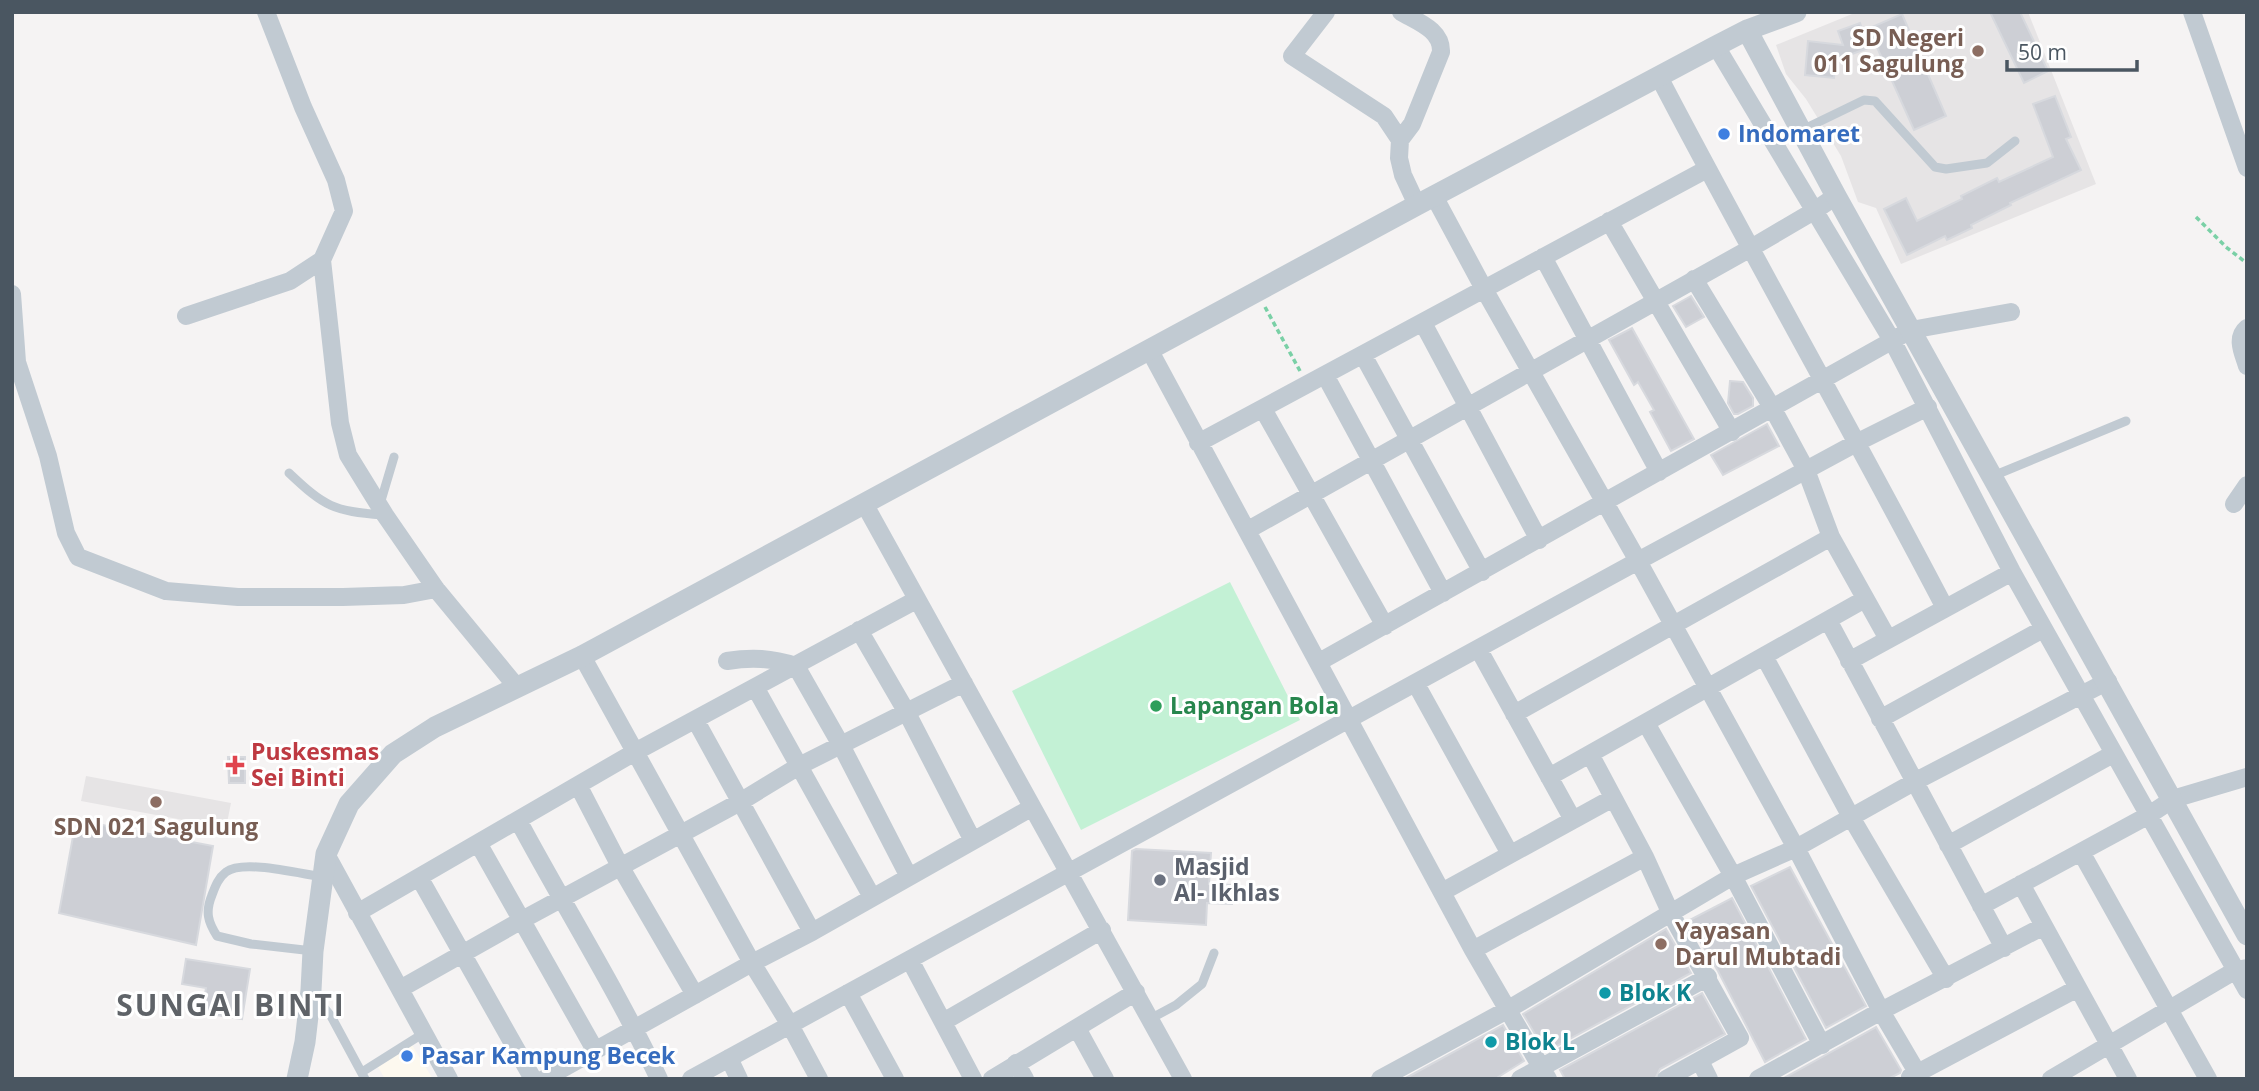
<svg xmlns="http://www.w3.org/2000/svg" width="2259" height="1091" font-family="'Open Sans',sans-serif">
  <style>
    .commercial { fill: #fdf9ef }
    .education { fill: #e6e4e5 }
    .green { fill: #c3f1d5 }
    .building { fill: #cdcfd5; stroke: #d7d9de; stroke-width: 2 }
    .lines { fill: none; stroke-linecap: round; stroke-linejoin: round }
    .path { stroke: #7ad0a6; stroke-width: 3.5; stroke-dasharray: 5 3.5; stroke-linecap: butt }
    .service { stroke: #c1cad2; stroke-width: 9 }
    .minor { stroke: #c1cad2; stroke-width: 18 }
    .tertiary { stroke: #c1cad2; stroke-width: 21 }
    .education-dot { fill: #8d6e63; stroke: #fff; stroke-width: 2.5 }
    .shop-dot { fill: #3f7fe0; stroke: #fff; stroke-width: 2.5 }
    .leisure-dot { fill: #2e9e5b; stroke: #fff; stroke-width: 2.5 }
    .health-dot { fill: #e0444e; stroke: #fff; stroke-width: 2.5 }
    .worship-dot { fill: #6b7280; stroke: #fff; stroke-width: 2.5 }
    .culture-dot { fill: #0f9aa8; stroke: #fff; stroke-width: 2.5 }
    .labels { text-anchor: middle; stroke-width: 6; stroke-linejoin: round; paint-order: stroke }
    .education-label { font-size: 23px; font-weight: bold; fill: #785e54; stroke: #fff; text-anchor: end }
    .shop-label { font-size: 23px; font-weight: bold; fill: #366cbe; stroke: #fff; text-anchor: start }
    .leisure-label { font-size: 23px; font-weight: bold; fill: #27864d; stroke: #fff; text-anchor: start }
    .health-label { font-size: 23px; font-weight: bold; fill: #be3a42; stroke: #fff; text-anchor: start }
    .worship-label { font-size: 23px; font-weight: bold; fill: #5b616d; stroke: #fff; text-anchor: start }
    .culture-label { font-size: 23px; font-weight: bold; fill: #0d838f; stroke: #fff; text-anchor: start }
    .district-label { font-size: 30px; font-weight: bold; letter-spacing: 2px; fill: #5f6368; stroke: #fff }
  </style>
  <rect width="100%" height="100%" fill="#f5f3f3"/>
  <!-- commercial -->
  <path class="commercial" d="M412,1045L433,1079H385L378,1067Z"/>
  <!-- education -->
  <path class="education" d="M1857,12H2028L2096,184L1901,264L1876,208L1858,202L1841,156L1806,99L1786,74L1776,45Z
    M86,776L231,803L226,828L81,801Z"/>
  <!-- green -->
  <path class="green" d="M1230,582L1300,720L1081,830L1012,691Z"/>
  <!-- building -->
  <path class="building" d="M1990,12H2020L2048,71L2024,83Z
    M1902,14L1946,116L1914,130L1876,45L1836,60L1834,78L1805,75L1808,41L1843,45L1838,31L1860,23L1863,31Z
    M2055,96L2071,137L2066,139L2081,170L2010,203L2011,205L1971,225L1972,228L1947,240L1945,236L1907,255L1884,209L1906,198L1917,221L1962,199L1961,196L1997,178L1999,182L2053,157L2033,104Z
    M1691,296L1704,317L1686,327L1673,306Z
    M1632,328L1694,439L1671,451L1650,412L1654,410L1638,382L1634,385L1609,340Z
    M1730,381L1743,382L1753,398V406L1738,414H1734L1728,403Z
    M1767,424L1779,446L1723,475L1711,455Z
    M228,757H245V783H229Z
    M76,820L213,846L196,945L59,913Z
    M1136,849L1211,853L1209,884L1233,885L1232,904L1207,903L1206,925L1128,920L1132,851Z
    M1790,867L1866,1006L1826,1028L1751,886Z
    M1732,898L1806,1039L1765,1062L1718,971L1688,921Z
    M1666,929L1691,973L1546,1052L1544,1049L1523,1014Z
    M186,959L250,969L242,1019L202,1013L206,988L182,984Z
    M1702,993L1725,1034L1660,1069L1655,1079H1565L1560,1070Z
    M1503,1025L1524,1061L1495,1079H1404Z
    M1876,1027L1901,1070L1900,1073L1888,1079H1782Z"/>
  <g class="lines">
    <!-- path -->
    <path class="path" d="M2196,217L2226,247L2244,261H2247
      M1265,307L1300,371"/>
    <!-- service -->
    <path class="service" d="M1802,130L1864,100L1875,101L1935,167L1946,169L1987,163L2015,141
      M289,473C325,507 333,511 383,515
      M1993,476L2126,421
      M380,504L394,457
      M313,951L251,944L217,936C208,922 205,912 212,895C215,887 218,878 226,872C243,859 301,874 323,877
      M314,995L331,1016L365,1079
      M1150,1019L1176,1005L1202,984L1214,953
      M362,1072L424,1033"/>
    <!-- minor -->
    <path class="minor" d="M266,12L303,107L336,180L344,211L322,260L340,423L348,455L385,515L436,589L516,686
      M1326,12L1292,56L1384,116L1400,140
      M1401,12C1418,22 1442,30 1441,52L1412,124L1400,140L1399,158L1403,175L1417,205
      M2192,12L2247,168
      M1716,46L1893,342L2012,572L2247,990
      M1659,77C1752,255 1852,430 1945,608
      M1434,196L1484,289L1638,561L1796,848L1881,1011L1921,1079
      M1609,221L1732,432
      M1543,257L1659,472
      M1694,279L1773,409L1806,470L1831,537L1888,639
      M12,294L17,362L48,456L66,533L78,557L166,591L238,597H343L404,595L436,589
      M186,316L290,281L322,260
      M1423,323L1539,540
      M2247,328C2235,338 2243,353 2247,366
      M1150,351L1473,950L1548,1079
      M1363,355L1482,572
      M1325,375L1443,593
      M1263,409L1385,626
      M1198,443L1707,169
      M2234,504L2247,485
      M865,505L1183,1079
      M1248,530L1751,248L1814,211L1836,196
      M1828,620L2004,948
      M859,630L906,711L973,841
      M1479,650L1573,820
      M582,656L752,963L790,1025L819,1079
      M1764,656L1851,817L1946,979
      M727,661C752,657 771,658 796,666L841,745L909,877
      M1849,661L2012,572
      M1319,662L1911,330L2011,312
      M1416,684L1510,854
      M755,687L872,897
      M1514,714L1831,537
      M1880,719L2043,629
      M696,721L812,932
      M1646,723L1733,876L1822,1045
      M1590,754L1645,857L1671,914L1740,1038L1666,1079
      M1549,777L1865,599
      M578,785L620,866L695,995
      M518,820C564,906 617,990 659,1079
      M478,843L595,1050
      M1948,845L2113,754
      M2081,852L2208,1079
      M326,854L449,1079
      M419,877L533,1079
      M2021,884L2128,1079
      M1442,892L1613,798
      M1981,906L2149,815L2173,799L2247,777
      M357,913L635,752L916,600
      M1473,950L1645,857
      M910,960L973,1079
      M400,989L522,920L740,802L799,766L964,683
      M848,993L895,1079
      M943,1022L1102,930
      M1077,1028L1105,1079
      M729,1058L739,1079
      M1700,1061L1709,1079
      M1016,1063L1025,1079
      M1910,1077L2078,988
      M544,1079L752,963L812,932L1031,808
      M691,1079L1638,561L1858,442L1928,407
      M992,1079L1136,992
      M1380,1079L1507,1010L1733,876L1796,848L1914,782L2108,681
      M1520,1079L1708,977
      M1758,1079L1881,1011L2044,926
      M2051,1079L2236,970L2247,968"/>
    <!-- tertiary -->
    <path class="tertiary" d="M1747,30L1836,196L2247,935
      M297,1079L305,1042L311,990L313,951L326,854L349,804L393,754L435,727L582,656L1417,205L1716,46L1747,30L1796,12"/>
  </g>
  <!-- markers -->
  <g class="education-dot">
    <circle cx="1978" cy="51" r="7"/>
    <circle cx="156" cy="802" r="7"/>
    <circle cx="1661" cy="944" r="7"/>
  </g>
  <g class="shop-dot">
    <circle cx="1724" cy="134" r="7"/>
    <circle cx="407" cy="1056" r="7"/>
  </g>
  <circle class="leisure-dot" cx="1156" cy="706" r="7"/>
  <path class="health-dot" d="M231.5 754.5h7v7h7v7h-7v7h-7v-7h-7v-7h7z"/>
  <circle class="worship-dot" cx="1160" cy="880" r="7"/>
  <g class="culture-dot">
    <circle cx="1605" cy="993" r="7"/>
    <circle cx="1491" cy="1042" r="7"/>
  </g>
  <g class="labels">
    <!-- education labels -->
    <g class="education-label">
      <text x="1964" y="46">SD Negeri<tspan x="1964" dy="26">011 Sagulung</tspan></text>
      <text x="156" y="835" text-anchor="middle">SDN 021 Sagulung</text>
      <text x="1675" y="939" text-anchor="start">Yayasan<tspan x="1675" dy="26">Darul Mubtadi</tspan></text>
    </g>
    <!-- shop labels -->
    <g class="shop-label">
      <text x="1738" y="142">Indomaret</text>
      <text x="421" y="1064">Pasar Kampung Becek</text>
    </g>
    <!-- leisure labels -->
    <g class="leisure-label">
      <text x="1170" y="714">Lapangan Bola</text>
    </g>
    <!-- health labels -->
    <g class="health-label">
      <text x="251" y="760">Puskesmas<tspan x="251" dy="26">Sei Binti</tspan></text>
    </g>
    <!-- worship labels -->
    <g class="worship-label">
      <text x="1174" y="875">Masjid<tspan x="1174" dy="26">Al- Ikhlas</tspan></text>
    </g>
    <!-- culture labels -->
    <g class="culture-label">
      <text x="1619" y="1001">Blok K</text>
      <text x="1505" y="1050">Blok L</text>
    </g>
    <!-- district labels -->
    <g class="district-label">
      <text x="231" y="1016">SUNGAI BINTI</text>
    </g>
  </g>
  <!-- border -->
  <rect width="2259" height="1091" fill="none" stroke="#4a5661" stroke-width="28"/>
  <!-- scale -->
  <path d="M2007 60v10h130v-10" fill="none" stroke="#4a5661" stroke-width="3.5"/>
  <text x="2018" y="60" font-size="21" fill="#4a5661" stroke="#ffffff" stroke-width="5" paint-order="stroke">50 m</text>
</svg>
